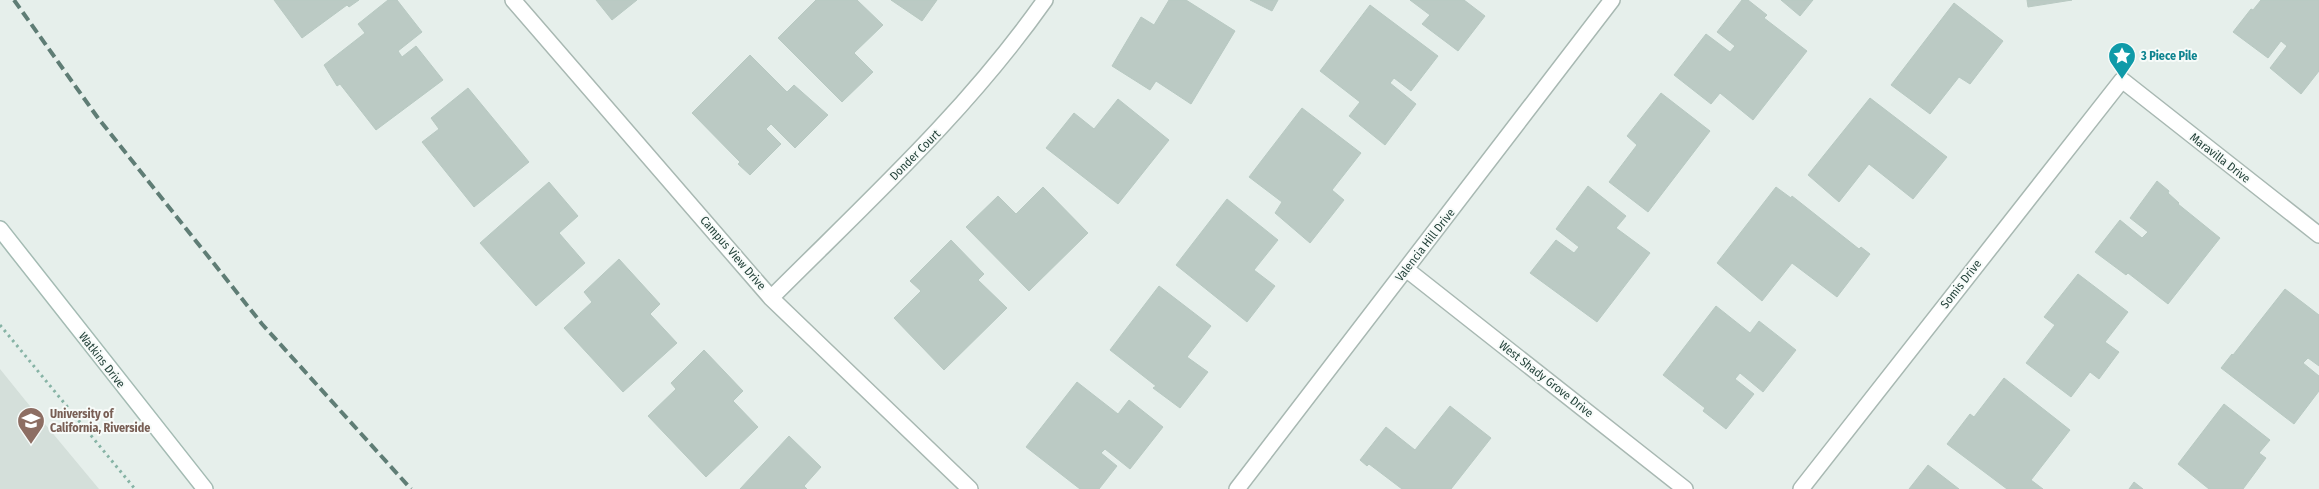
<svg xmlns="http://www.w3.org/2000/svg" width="2319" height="489" font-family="'Fira Sans Condensed',sans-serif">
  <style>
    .built { fill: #d4dfda }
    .building { fill: #bbcac4; stroke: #b8c9c2 }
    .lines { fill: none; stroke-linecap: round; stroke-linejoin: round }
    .minor-casing { stroke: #a8b8b2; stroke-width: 18 }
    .secondary-casing { stroke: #a4bbb3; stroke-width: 18 }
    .path { stroke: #86b3a5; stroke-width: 3; stroke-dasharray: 2.5 4; stroke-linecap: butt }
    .minor { stroke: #fff; stroke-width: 15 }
    .secondary { stroke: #fff; stroke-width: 15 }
    .rail { stroke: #5f7d75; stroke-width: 4; stroke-dasharray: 10 5; stroke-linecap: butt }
    .labels { text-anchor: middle; stroke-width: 4; stroke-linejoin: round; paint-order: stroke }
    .culture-label { font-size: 12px; font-weight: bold; fill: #0d838f; stroke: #f7fbf9; text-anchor: start }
    .street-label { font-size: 12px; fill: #24423a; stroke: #f7fbf9 }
    .education-label { font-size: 12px; font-weight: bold; fill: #785e54; stroke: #f7fbf9; text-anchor: start }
  </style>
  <rect width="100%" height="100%" fill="#e6efeb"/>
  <!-- built -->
  <path class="built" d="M0,369L25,400L99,489H0Z"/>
  <!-- building -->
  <path class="building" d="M274,0H359L349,7L347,5L302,38Z
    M388,0H397L422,32L398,51L402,57L416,46L443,80L376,130L340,84L337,86L324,65L365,33L358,24Z
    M596,0H637L612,20Z
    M816,0H857L883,25L854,53L873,72L842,102L778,38Z
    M891,0H937L922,21Z
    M1169,0H1186L1235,31L1191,104L1156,81L1150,90L1112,66L1141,17L1154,25Z
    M1250,0H1278L1272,11Z
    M1410,0H1464L1485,16L1458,51L1422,24L1430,15Z
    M1742,0H1748L1767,15L1764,18L1807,51L1753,120L1720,93L1711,104L1674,75L1706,34L1730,52L1735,46L1717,32Z
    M1781,0H1813L1800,16Z
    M2027,0H2072L2028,7Z
    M2261,0H2319V71L2301,94L2270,68L2287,46L2281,41L2268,58L2233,32L2251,9L2253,10Z
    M1954,3L2003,41L1970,84L1959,77L1930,114L1891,85Z
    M1370,5L1438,56L1411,91L1394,78L1390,83L1416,104L1385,145L1349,116L1360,102L1320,71Z
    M750,55L787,92L794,85L828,115L795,148L771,124L766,129L781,144L750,175L738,164L740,162L692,113Z
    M468,88L529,162L474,207L422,142L439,129L431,118Z
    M1661,93L1710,131L1648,212L1609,182L1637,145L1627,136Z
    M1870,98L1947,157L1913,199L1869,164L1839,202L1808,175Z
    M1118,99L1169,140L1118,204L1046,148L1074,113L1094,129Z
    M1302,108L1361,153L1332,190L1344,200L1310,243L1275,213L1282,202L1249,177Z
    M2157,181L2169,191L2168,193L2179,203L2178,204L2220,238L2168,304L2128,273L2126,275L2095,252L2120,220L2142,238L2148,232L2130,218Z
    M549,182L578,216L559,233L585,263L536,306L480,243Z
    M1588,186L1626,216L1616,228L1650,253L1597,322L1530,273L1556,240L1574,253L1579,247L1556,229Z
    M1043,187L1088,233L1029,291L966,227L998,196L1016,214Z
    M1776,187L1791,198L1792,196L1859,249L1861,247L1870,254L1837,297L1792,263L1762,301L1717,263Z
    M1227,199L1278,240L1254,270L1275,286L1247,322L1176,265Z
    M951,240L984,274L978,280L1007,308L944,370L894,318L921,291L910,281Z
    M619,259L660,304L650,314L677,343L623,392L564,328L592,302L584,292Z
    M2078,274L2128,312L2105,342L2119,352L2099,379L2090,372L2071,397L2026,363L2055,325L2044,317Z
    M1159,286L1211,326L1187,357L1208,372L1180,408L1153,388L1156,386L1110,350Z
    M2285,289L2319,315V366L2308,358L2303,363L2319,376V391L2294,424L2221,368L2232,354L2233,355Z
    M1716,306L1750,333L1759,321L1796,350L1763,392L1740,373L1735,379L1754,394L1726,429L1703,411L1705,408L1663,375Z
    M704,350L743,391L733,401L758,427L706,477L648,416L676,389L671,383Z
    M2004,378L2070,430L2031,480L2043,489H2007L1947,444L1970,414L1974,417Z
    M1077,382L1118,414L1129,400L1163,427L1130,469L1105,449L1101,453L1117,466L1099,489H1080L1026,447Z
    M2224,404L2270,440L2259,453L2266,458L2243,489H2209L2178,464Z
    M1450,406L1491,438L1451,489H1402L1369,464L1367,466L1360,460L1386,427L1415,450Z
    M789,436L821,467L804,486L807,489H740Z
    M1928,465L1959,489H1909Z
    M2134,482L2143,489H2129Z"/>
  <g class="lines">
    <defs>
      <path id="minor" d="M513,0L771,298L970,489
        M1406,269L1685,489
        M771,298C868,201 966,112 1045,0
        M1237,489L1612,0
        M1801,489L2122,80L2319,235"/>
      <path id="secondary" d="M0,229L205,489"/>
    </defs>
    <!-- minor casing -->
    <use href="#minor" class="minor-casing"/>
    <!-- secondary casing -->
    <use href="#secondary" class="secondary-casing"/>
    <!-- path -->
    <path class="path" d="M0,325L135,489"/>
    <!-- minor -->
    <use href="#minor" class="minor"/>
    <!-- secondary -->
    <use href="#secondary" class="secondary"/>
    <!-- rail -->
    <path class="rail" d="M14,0L98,118L262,324L411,489"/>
  </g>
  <!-- icons -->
  <defs>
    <symbol id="sight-pin" viewBox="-11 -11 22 30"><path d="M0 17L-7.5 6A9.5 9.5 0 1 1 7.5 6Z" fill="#0f9aa8" stroke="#f7fbf9"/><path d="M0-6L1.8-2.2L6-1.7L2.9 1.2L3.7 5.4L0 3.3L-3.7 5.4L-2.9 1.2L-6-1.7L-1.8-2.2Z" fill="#fff"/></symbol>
    <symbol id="university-pin" viewBox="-11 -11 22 30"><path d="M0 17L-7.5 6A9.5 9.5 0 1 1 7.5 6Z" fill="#8d6e63" stroke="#f7fbf9"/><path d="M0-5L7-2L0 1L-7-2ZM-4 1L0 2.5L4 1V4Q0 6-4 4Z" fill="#fff"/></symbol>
  </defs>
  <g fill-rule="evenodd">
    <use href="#sight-pin" x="2106" y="40" width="32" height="43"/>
    <use href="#university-pin" x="15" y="405" width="32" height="43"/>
  </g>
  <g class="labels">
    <!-- culture labels -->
    <g class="culture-label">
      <text x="2141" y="60">3 Piece Pile</text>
    </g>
    <!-- street labels -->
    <g class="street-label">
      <text transform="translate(915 155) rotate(-45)" y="4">Donder Court</text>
      <text transform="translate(2220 158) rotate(38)" y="4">Maravilla Drive</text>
      <text transform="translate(1425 245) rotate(-52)" y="4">Valencia Hill Drive</text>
      <text transform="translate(733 253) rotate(49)" y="4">Campus View Drive</text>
      <text transform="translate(1961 284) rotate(-52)" y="4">Somis Drive</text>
      <text transform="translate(102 360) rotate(52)" y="4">Watkins Drive</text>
      <text transform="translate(1546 379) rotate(38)" y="4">West Shady Grove Drive</text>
    </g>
    <!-- education labels -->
    <g class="education-label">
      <text x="50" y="418">University of<tspan x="50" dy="14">California, Riverside</tspan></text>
    </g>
  </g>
</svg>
